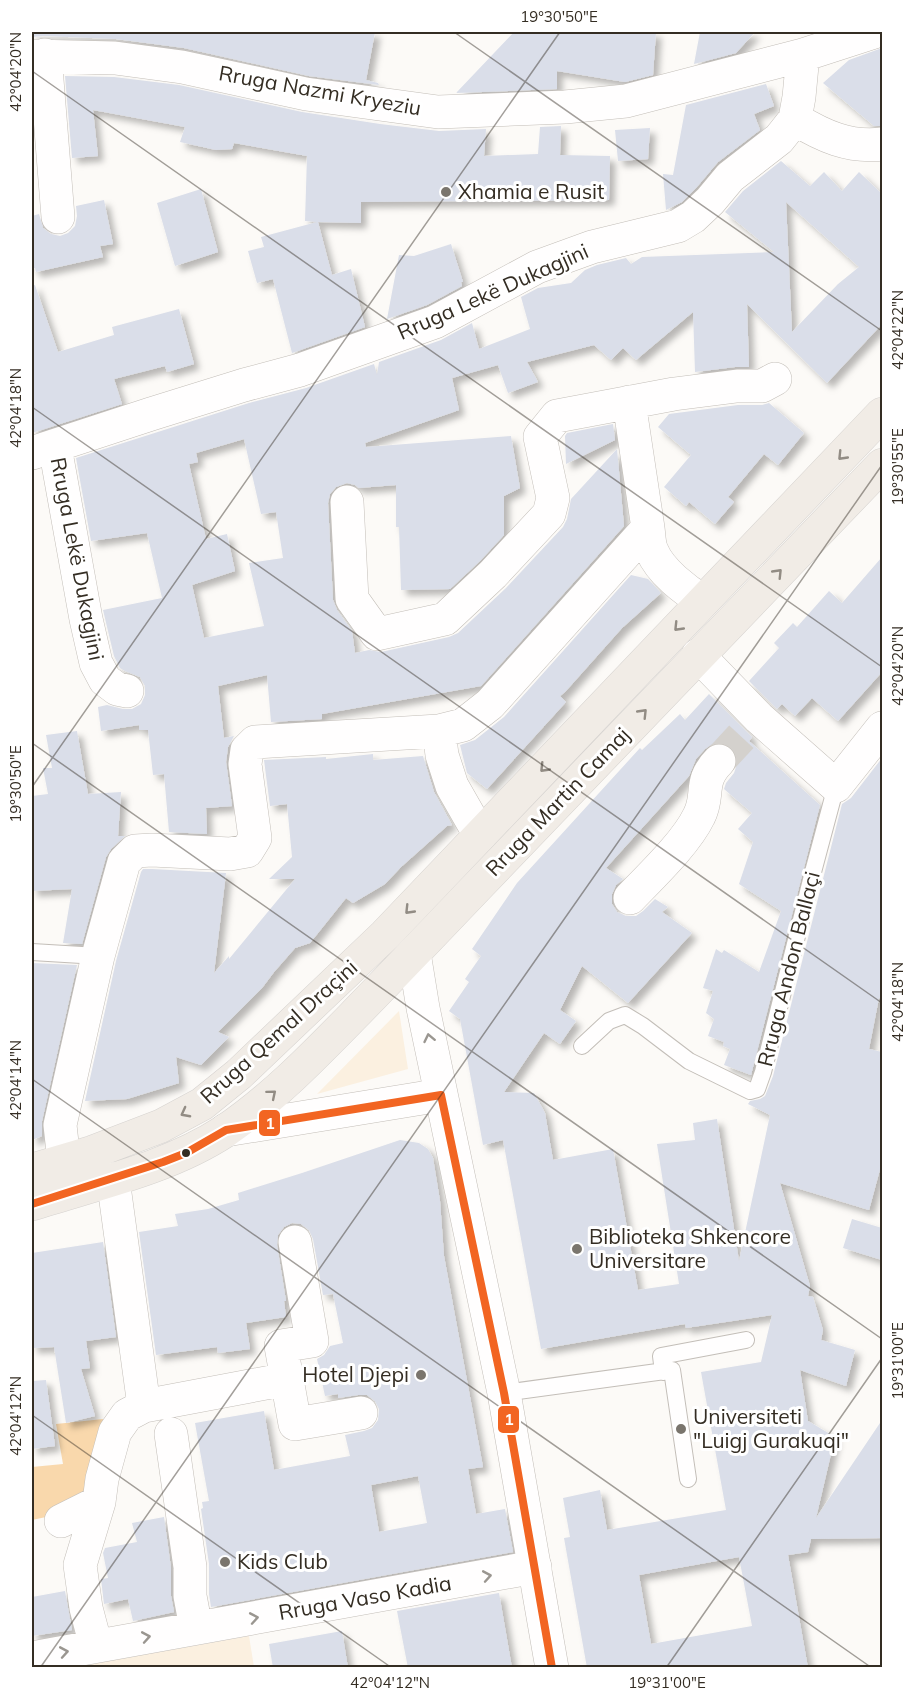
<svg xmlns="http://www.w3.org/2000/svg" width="914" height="1699" font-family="Mulish,sans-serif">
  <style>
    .green { fill: #fbf0e0 }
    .forest { fill: #f9d8ac }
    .building { fill: #dadee9; fill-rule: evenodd; filter: url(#shadow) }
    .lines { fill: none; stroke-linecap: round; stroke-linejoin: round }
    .minor-tunnel { stroke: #d4d1cd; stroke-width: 33; stroke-dasharray: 33 16; stroke-linecap: butt }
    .service-casing { stroke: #c3beb8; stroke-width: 18 }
    .minor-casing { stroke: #c3beb8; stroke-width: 34 }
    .tertiary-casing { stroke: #c3beb8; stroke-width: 34 }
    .primary-casing { stroke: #d6d3d0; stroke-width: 34 }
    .service { stroke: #fffefe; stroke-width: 16 }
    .minor { stroke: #fffefe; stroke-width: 33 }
    .tertiary { stroke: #fffefe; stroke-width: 33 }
    .primary { stroke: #f1ece6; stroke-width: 33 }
    .bus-1-casing { stroke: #fff; stroke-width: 12 }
    .bus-1 { stroke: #f26522; stroke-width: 8 }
    .oneway { stroke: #928c84 }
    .oneway2 { stroke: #9a9690 }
    .ticks { fill: none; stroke: #342d23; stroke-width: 1.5; stroke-opacity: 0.45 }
    .poi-dot { fill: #7a756d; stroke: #fff; stroke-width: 2 }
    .bus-dot { fill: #342d23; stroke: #fff; stroke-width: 2 }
    .labels { text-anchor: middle; stroke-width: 6; stroke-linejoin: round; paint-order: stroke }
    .street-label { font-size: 21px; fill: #342d23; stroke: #fff }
    .poi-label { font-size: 21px; fill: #342d23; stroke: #fff; text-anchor: start }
    .line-badge { stroke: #fff; stroke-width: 2 }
    .badge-label { font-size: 16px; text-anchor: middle; font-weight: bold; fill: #fff }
    .neatline { fill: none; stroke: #342d23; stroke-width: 2 }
    .ticks-label { font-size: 15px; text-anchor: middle; fill: #342d23 }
  </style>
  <defs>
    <filter id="shadow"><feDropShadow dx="5.5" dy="5.5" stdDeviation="3" flood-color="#0004"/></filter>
  </defs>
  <rect width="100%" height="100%" fill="#fcfaf7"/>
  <!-- green -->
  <path class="green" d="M399,1011L408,1069L317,1094Z
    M249,1636L254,1667H75Z"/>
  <!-- forest -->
  <path class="forest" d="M103,1419L107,1436L93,1496L60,1514L32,1520V1467L63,1464L56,1424Z"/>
  <!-- building -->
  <path class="building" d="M32,32H375L366,80L378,83L379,85L309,76L184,48L116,39L44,36L32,37Z
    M514,32H656L653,75L625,82L557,71V89L456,93Z
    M700,32H755L736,53L694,64Z
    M882,48V126H874L823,83L849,60Z
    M65,76L114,77L179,85L302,112L380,124L439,131L486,129L484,156L538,154L540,127L561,126L560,155L610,156L609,200L361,202V223L318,222L332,275L351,269L365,327L292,353L273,279L257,283L248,251L264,247L261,237L317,222L305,221L307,156L234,143L232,149L216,150L180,142L185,127L93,110L98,156L72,158Z
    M766,84L774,106L754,114L760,130L718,162L696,188L682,202L666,210L663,174L673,175L686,105Z
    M650,128L648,159L618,161L615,130Z
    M781,161L810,186L824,172L842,191L859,172L882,194V324L827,383L747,304L749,367H735L695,372L693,312L636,360L623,348L611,360L594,345L527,362L538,382L508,393L498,365L452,378L459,410L365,443L366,447L511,436L520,488L504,496V535L480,561L450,589L401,590L399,527H396V485L359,488L355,485L347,483L336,487L330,494L328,503L333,600L337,610L352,631L355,653L369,650L381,652L449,637L458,633L506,588L563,527L567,519L571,499L617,449L624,526L481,686L322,714V719L271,722L267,675L218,686L224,738L234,736L228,747L226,762L232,806L206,808L207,834L169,832L164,774L153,775L148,730H139V725L101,731L98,707L107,705L123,709H132L141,704L145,695V686L140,677L125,671L120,668L114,656L103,610L162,598L147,533L91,541L76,458L249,403L306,388L374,364L377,375L379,362L441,340L472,323L479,349L530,329L521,297L538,288L571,283L585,270L597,265L626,258L631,264L642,257L774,252L725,212L743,191ZM786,202L859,267L838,284L792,332ZM244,439L261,514L276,512L283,558L249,563L264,626L204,638L192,585L235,571L227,534L206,539L189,464L198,462L196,453Z
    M201,189L218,252L175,266L157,203Z
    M104,200L113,244L100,246L103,257L36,272L35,268L32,269V216L39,214L43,228L51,234L60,236L68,233L75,226L77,216L76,206Z
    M451,244L463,282H461L462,286L427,305L387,319L399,255L414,256Z
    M35,285L58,352L114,335L112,327L179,309L194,364L167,372L165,366L114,379L122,404L32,433V286Z
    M769,403L804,433L778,465L764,454L728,497L734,502L715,524L689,502L686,506L664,487L691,455L658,427L669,414L738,405H762Z
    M613,424L615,440L566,464L565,436L567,433Z
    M882,557V672L838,721L812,698L795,716L782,704L777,709L749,681L779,648L774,643L793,623L797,627L829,591L842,603Z
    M631,575L648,579L661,593L622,628L565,692L560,696L566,702L487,789L467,773L460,745L475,740L504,717Z
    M709,694L752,737L749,741L820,805L751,1075L724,1065L730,1049L723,1046L724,1042L708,1036L714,1019L706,1013L713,991L703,988L716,949L722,953L724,950L759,972L781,911L739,884L753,842L738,829L752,813L724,789L726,783L734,773L737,764V755L732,747L722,743L712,744L705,749L696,759L689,776L606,868L623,879L616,885L612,894V904L617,912L626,916H636L643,911L655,899L668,907L662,912L692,933L628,1003L582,966L560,1010L576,1021L560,1044L544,1033L504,1092L534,1093L545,1113L553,1160L613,1149L638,1290L679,1284L657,1144L695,1140L693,1123L717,1119L739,1261L770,1115L748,1104L750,1101L760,1099L765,1096L773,1076L842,804L851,798L882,758V999L879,998L869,1049L882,1052V1162L869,1210L780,1183L810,1286L808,1296L813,1297L823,1330L821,1340L855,1350L846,1386L800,1370L808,1421L835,1437L816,1518L882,1420V1538L811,1539L808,1552L788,1555L808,1668H587L564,1538L570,1537L563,1498L600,1490L607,1530L726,1510L701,1372L761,1362L772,1315L686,1328L685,1324L541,1349L503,1140L483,1145L460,1019L449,1011L469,982L465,979L481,956L472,949L517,883L640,748L642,750L680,714L685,720ZM739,1557L752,1626L651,1644L639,1575Z
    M77,731L88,794L121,792L118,836H125L111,849L106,857L82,944L63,943L72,889L32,891V796L48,794L43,768H52L46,735Z
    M373,754V760L423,756L434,792L452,825L447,826L401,867L385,884L353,903L346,898L310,943L295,948L274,972L262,988L218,1032L229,1037L201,1065L176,1057L179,1083L127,1099L85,1101L116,961L141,872L143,869H152L226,873L214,973L229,956V959L295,879H269L292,857L287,804L270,806L264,760L326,757V759Z
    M32,963L77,965L42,1121V1136L32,1140Z
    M400,1140L419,1143L428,1149L433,1158L440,1201L444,1256L483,1467L468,1469L476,1514L505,1509L513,1552L211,1607L209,1594V1564L201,1509L203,1508L202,1502L209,1501L195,1423L264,1411L274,1470L350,1456L345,1435L364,1431L372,1428L378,1420L379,1409L375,1401L367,1395H358L338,1398V1394L325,1396L317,1359L324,1355L330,1346L343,1343L333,1294L323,1295L313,1239L309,1230L301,1224L292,1223L284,1227L278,1235L277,1245L286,1301H284L286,1317L246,1323L250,1349L218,1353L217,1347L156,1355L139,1232L178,1226L175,1214L208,1209L239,1200L238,1193L302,1173ZM418,1476L427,1523L379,1532L371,1485Z
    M852,1219L882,1228V1260L843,1248Z
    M103,1242L116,1337L86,1341L90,1368L81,1369L95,1416L66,1423L54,1347L32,1348V1253Z
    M46,1380L55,1446L32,1449V1381Z
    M164,1517L171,1568V1596L174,1612L133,1621L128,1599L104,1604L101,1579L108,1578L103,1553L105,1548L137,1542L132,1523Z
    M65,1591L72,1630L32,1636V1597Z
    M499,1593L512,1668H408L397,1611Z
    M342,1631L348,1668H273L269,1644Z"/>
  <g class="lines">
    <!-- minor-tunnel -->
    <path class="minor-tunnel" d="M719,761L742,736"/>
    <defs>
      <path id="service" d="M32,952L98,956
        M582,1046L609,1021L625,1015L643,1026L689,1061L750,1091L757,1089L763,1072L813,872L836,786
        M663,1372L661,1356L746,1340
        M504,1393L672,1370L688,1479"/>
      <path id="minor" d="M45,55L58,217
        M32,56L115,58L182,67L306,94L438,112L565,107L626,101L803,55L874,32
        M795,119C823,136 849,148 882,144
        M55,447L86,619L96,663L105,680L117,689L127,691
        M32,453L151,414L244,385L300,370L435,322L537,267L592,247L678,226L693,217L710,201L730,177L779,139L795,119L799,97L803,55
        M347,502L352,599L377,634L445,619L493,574L549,514L553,498L540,437L557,416L674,394L737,386H762L775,379
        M648,528C649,535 649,545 652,551C660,571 686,591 703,601
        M698,655L759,718L836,786L882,728
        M439,731L442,755L452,786L480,835
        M630,898C651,876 686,843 699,816C710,795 698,782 719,761
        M64,1161L60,1125L98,956L124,862L135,851L152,850L230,854L247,851L255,838L245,764L247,750L255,742L439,731L463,725L490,704L648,528L629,402
        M113,1179L144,1406
        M295,1242L312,1341L281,1346L295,1424L361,1413
        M171,1434L190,1567V1596L196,1628
        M61,1521L99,1502
        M96,1646L86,1608L80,1565L99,1502L102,1479L115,1432L127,1415L144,1406L287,1379
        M32,1658L535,1567"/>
      <path id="tertiary" d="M414,953L423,1008L504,1393L552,1668
        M226,1130L441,1095"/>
      <path id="primary" d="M32,1170L93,1152L161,1126L202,1104L239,1074L385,935L882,414
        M32,1204C95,1184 169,1168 225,1131C272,1099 313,1057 353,1016C394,974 435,931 476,888C611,746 746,605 882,465"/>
    </defs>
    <!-- service casing -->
    <use href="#service" class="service-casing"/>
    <!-- minor casing -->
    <use href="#minor" class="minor-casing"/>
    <!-- tertiary casing -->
    <use href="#tertiary" class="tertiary-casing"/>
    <!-- primary casing -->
    <use href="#primary" class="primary-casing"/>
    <!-- service -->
    <use href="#service" class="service"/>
    <!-- minor -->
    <use href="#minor" class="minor"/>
    <!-- tertiary -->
    <use href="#tertiary" class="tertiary"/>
    <!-- primary -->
    <use href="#primary" class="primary"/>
    <defs>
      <path id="bus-1" d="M32,1204L163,1162L186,1153L226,1130L441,1095L504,1393L552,1668"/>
    </defs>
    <!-- bus-1 casing -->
    <use href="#bus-1" class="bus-1-casing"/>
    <!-- bus-1 -->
    <use href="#bus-1" class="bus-1"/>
  </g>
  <!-- one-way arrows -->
  <defs><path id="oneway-chevron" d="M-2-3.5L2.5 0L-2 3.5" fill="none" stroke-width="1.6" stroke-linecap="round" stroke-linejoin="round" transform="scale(1.5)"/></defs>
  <g class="oneway">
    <use href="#oneway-chevron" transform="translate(842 456) rotate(134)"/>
    <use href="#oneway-chevron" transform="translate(778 573) rotate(-46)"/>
    <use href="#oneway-chevron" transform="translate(678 627) rotate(134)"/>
    <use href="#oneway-chevron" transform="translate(643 713) rotate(-46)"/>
    <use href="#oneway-chevron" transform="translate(544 768) rotate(134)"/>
    <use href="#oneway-chevron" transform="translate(409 910) rotate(134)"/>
    <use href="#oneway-chevron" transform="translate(272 1094) rotate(-40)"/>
    <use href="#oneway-chevron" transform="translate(185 1113) rotate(152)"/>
  </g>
  <g class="oneway2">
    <use href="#oneway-chevron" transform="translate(429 1038) rotate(-102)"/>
    <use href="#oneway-chevron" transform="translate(487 1576) rotate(-10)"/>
    <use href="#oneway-chevron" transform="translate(254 1618) rotate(-10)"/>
    <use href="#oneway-chevron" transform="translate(146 1637) rotate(-10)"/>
    <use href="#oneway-chevron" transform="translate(64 1652) rotate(-10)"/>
  </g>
  <!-- ticks -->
  <path class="ticks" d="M454,32L882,331M32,71L882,667M32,407L882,1003M32,743L882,1339M32,787L560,32M32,1079L872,1668M32,1415L392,1668M40,1668L882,465M666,1668L882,1358"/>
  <!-- markers -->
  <g class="poi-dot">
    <circle cx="446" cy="192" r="6"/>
    <circle cx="577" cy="1249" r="6"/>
    <circle cx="421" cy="1375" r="6"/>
    <circle cx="681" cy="1429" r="6"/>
    <circle cx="225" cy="1562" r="6"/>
  </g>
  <circle class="bus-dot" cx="186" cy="1153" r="5"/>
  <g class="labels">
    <!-- street labels -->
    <g class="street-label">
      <text transform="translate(320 91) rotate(10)" y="7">Rruga Nazmi Kryeziu</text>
      <text transform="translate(493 292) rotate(-24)" y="7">Rruga Lekë Dukagjini</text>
      <text transform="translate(77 559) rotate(79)" y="7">Rruga Lekë Dukagjini</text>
      <text transform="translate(558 802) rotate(-46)" y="7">Rruga Martin Camaj</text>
      <text transform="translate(789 969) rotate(-76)" y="7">Rruga Andon Ballaçi</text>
      <text transform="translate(279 1032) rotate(-42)" y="7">Rruga Qemal Draçini</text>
      <text transform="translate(365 1598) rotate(-10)" y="7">Rruga Vaso Kadia</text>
    </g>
    <!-- poi labels -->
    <g class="poi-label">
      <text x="458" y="199">Xhamia e Rusit</text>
      <text x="589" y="1244">Biblioteka Shkencore<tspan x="589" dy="24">Universitare</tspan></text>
      <text x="409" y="1382" text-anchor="end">Hotel Djepi</text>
      <text x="693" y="1424">Universiteti<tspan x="693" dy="24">"Luigj Gurakuqi"</tspan></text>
      <text x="237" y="1569">Kids Club</text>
    </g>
  </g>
  <g class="line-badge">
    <rect x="258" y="1109" width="23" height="28" rx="6" fill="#f26522"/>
    <rect x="497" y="1405" width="23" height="29" rx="6" fill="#f26522"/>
  </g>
  <g class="badge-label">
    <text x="270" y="1129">1</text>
    <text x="509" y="1425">1</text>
  </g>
  <!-- border -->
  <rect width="914" height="1699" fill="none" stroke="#ffffff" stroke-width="66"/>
  <rect x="33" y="33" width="848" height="1633" class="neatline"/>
  <g class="ticks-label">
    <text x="559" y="22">19°30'50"E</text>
    <text transform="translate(16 72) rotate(-90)" y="5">42°04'20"N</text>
    <text transform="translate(898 330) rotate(-90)" y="5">42°04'22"N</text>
    <text transform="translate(16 408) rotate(-90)" y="5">42°04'18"N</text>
    <text transform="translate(898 467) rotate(-90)" y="5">19°30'55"E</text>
    <text transform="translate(898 666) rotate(-90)" y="5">42°04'20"N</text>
    <text transform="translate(16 784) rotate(-90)" y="5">19°30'50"E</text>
    <text transform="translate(898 1002) rotate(-90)" y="5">42°04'18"N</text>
    <text transform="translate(16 1080) rotate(-90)" y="5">42°04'14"N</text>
    <text transform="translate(898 1361) rotate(-90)" y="5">19°31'00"E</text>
    <text transform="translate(16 1416) rotate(-90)" y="5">42°04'12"N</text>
    <text x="390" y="1688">42°04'12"N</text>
    <text x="667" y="1688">19°31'00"E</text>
  </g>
</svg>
